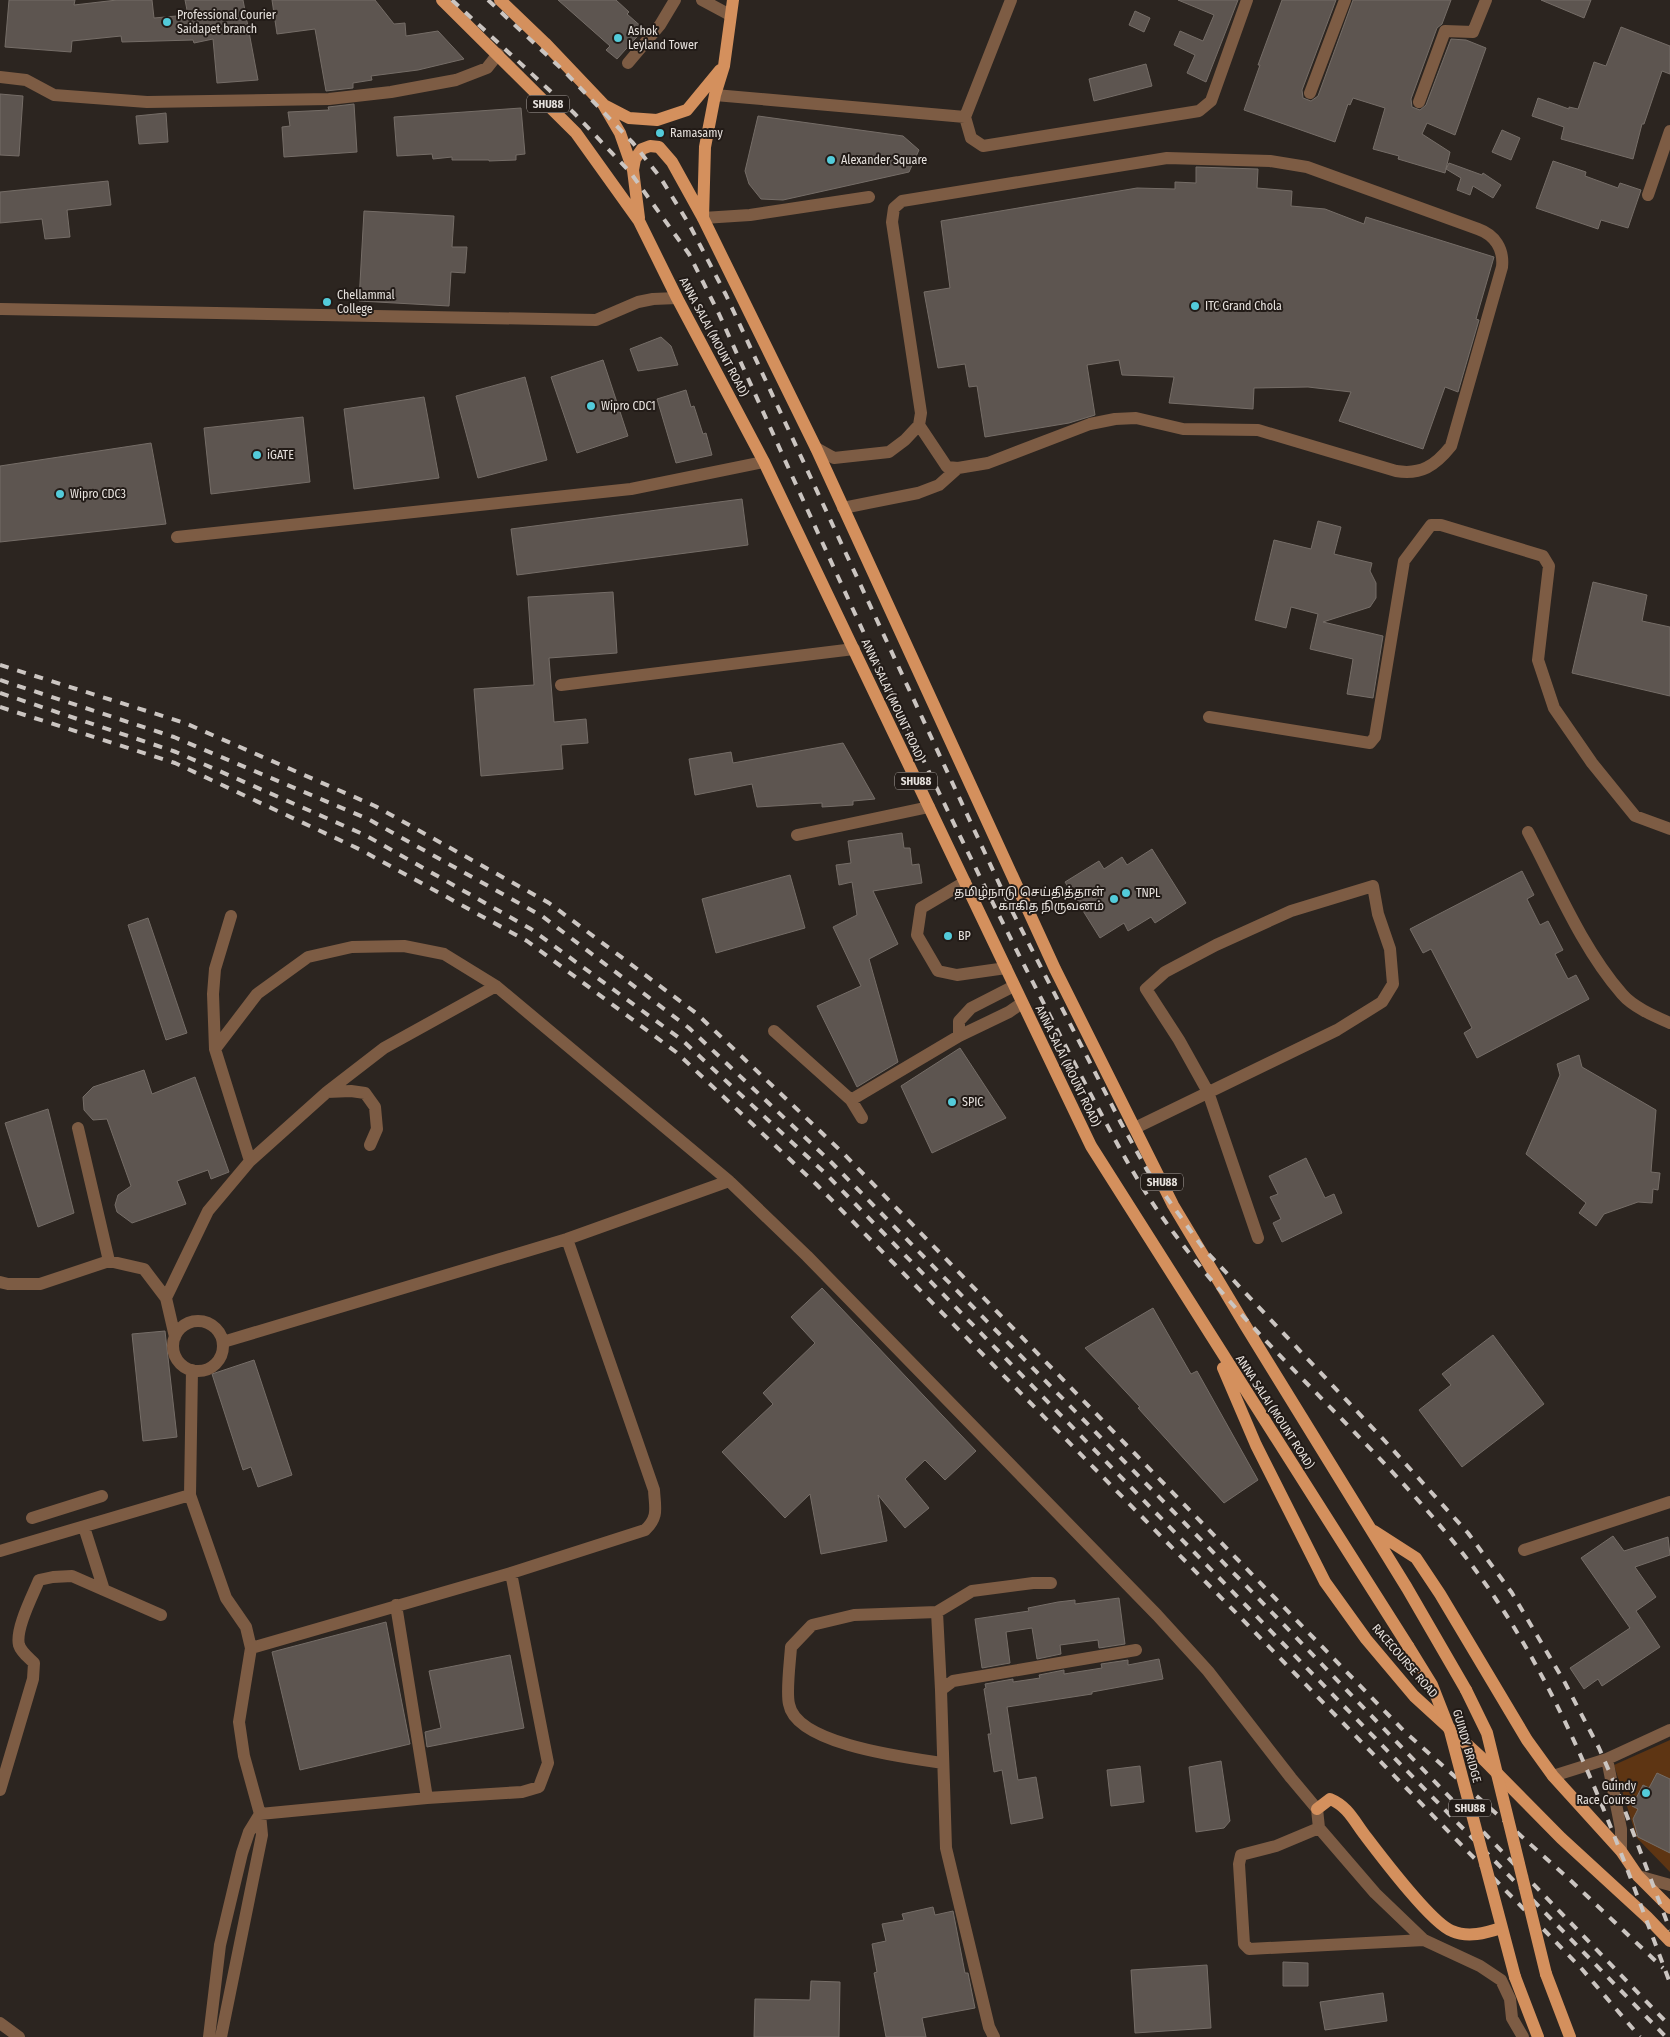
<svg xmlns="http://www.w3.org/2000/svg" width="1670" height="2037" font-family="'Fira Sans Condensed','Noto Sans Tamil',sans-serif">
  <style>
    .green { fill: #5e3513 }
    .building { fill: #5d5550; stroke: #756d67 }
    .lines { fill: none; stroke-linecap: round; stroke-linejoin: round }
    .minor { stroke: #7d5c44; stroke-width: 12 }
    .major { stroke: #d4905d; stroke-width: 12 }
    .rail { stroke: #cbc5c1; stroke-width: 4; stroke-dasharray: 9 9; stroke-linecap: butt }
    .major-bridge { stroke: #d4905d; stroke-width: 12 }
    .poi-dot { fill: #53cbda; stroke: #221b17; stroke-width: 2 }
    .labels { text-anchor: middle; stroke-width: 4; stroke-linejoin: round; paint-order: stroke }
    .shield { fill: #221b17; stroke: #aca6a2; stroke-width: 1 }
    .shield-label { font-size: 11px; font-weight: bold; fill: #e7e2de }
    .poi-label { font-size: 12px; fill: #e7e2de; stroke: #221b17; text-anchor: start }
    .street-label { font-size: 12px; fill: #e7e2de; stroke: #221b17 }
  </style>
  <rect width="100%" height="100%" fill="#2c2520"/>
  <!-- green -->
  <path class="green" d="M1670,1740V1872L1637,1838L1614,1765Z"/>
  <!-- building -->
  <path class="building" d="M9,0H75L74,5L117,0H152L154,18L188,15L185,0H243L258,80L217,83L213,39L194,43L193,40L122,42L121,36L72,41L71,52L5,47Z
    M272,0H375L394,24L405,23L406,36L438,31L464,59L418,70L371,76L372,80L353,83V88L326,91L315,29L277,34Z
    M558,0H616L629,12L627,14L644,29L617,59L606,50L610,46Z
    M1178,0H1238L1206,82L1187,73L1195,55L1174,45L1180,31L1203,41L1214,15Z
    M1282,0H1336L1302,90L1303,98L1311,101L1318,96L1353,0H1451L1442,24L1437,28L1411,99L1412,107L1420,110L1426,105L1451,39L1466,40L1486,48L1455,135L1427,123L1422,134L1450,152L1445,173L1398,159L1399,156L1373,149L1385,108L1353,98L1350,105L1348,104L1335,142L1244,110L1260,65H1258Z
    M1541,0H1591L1584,18Z
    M1135,11L1150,18L1144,32L1129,25Z
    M1621,27L1670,46V74L1662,71L1644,124H1642L1633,159L1561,139L1564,127L1532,116L1538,98L1569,109V107L1578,109L1594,62L1606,66Z
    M1146,64L1152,86L1094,101L1089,79Z
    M0,94L23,96L19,156L0,155Z
    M354,104L357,152L284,157L282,127L290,126L288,112L329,110L328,107Z
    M521,108L525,154L516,155V160L489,161V160H452V157L433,159L432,154L397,156L394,117Z
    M166,113L168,142L139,144L136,116Z
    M758,116L903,136L919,150L909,172L783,200L761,199L749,184L745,171Z
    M1502,130L1520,138L1511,160L1492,152Z
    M1553,161L1586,172L1585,176L1618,188L1620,183L1641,190L1628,228L1601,220L1598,229L1536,208Z
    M1449,163L1482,175L1483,173L1501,185L1493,198L1473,186L1470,195L1457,190L1461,178L1446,169Z
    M1196,167L1258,169L1257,188L1292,191L1291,206L1325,209L1364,224L1366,217L1494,257L1476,319L1479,320L1458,392L1445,387L1423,449L1339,421L1351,392L1308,387L1254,388L1253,409L1169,403L1174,377L1122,375L1119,360L1087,365L1095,415L1069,423L985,437L977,386L969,387L965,364L938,368L924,292L950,288L941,221L1137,188L1175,189V182L1196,183Z
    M108,181L111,205L67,210L70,237L45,239L42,219L0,223V192Z
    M364,211L454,216L452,247H467L465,273L451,272L449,306L359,301Z
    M661,337L671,346L678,365L638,371L630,349Z
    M603,360L628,436L577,453L551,377Z
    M525,377L547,460L478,478L456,396Z
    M686,390L691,407L694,406L703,434L706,433L712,455L676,463L657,399Z
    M424,397L439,478L354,489L344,409Z
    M303,417L310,482L211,494L204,428Z
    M151,443L166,524L0,542V466Z
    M742,499L748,545L517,575L511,529Z
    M1318,521L1341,527L1334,554L1372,563L1370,571L1376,583V598L1370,607L1323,622L1383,636L1373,698L1347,694L1353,659L1310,649L1318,614L1291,607L1286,628L1255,620L1274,540L1311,549Z
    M1593,582L1647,595L1642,621L1670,627V696L1572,673Z
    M613,592L617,653L549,658L554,722L586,719L588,743L561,745L563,769L481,776L474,689L534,685L528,597Z
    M843,743L875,799L853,801V805L822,807V803L757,807L752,784L695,795L689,759L731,752L733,763Z
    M902,833L904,848H910L912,865L919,864L922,883L873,891L898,944L869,959L898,1062L857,1087L817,1006L861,986L833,927L857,915L852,882L839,885L836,865L851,863L848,841Z
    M1152,849L1186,903L1155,923L1151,917L1128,931L1124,923L1100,938L1065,882L1099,861L1104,869L1122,857L1127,865Z
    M1522,871L1534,895L1527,899L1540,925L1548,921L1563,950L1555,954L1568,979L1576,975L1589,999L1477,1058L1464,1033L1472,1028L1431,949L1423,953L1410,929Z
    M790,875L805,928L716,953L702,899Z
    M148,918L187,1033L166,1040L128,925Z
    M960,1048L1006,1118L932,1153L901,1086Z
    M1579,1055L1582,1067L1656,1110L1651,1172L1660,1173L1658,1190L1653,1189L1652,1203L1638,1202L1604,1214L1596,1226L1579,1213L1586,1203L1526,1154L1560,1075L1557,1064Z
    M144,1070L152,1094L195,1077L229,1172L211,1179L208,1170L177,1181L186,1204L132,1223L117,1212L115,1205L118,1195L131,1186L107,1119L93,1120L84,1110L83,1097L93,1087Z
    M48,1109L74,1213L38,1227L5,1123Z
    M1306,1158L1325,1198L1334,1194L1342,1213L1282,1242L1273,1223L1281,1219L1270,1197L1278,1194L1269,1176Z
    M822,1288L976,1451L945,1480L925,1460L905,1479L929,1508L905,1528L878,1495L887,1541L821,1554L810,1494L785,1518L722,1452L773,1404L763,1393L815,1343L791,1317Z
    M1153,1308L1191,1374L1197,1371L1258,1480L1224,1503L1138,1408L1140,1407L1085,1348Z
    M165,1331L177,1437L143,1441L132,1334Z
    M1493,1335L1544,1404L1462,1467L1419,1410L1451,1385L1442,1374Z
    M254,1360L292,1475L258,1487L251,1467L243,1470L212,1374Z
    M1613,1536L1624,1551L1668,1537L1670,1555L1635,1567L1656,1597L1636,1611L1660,1647L1602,1686L1598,1679L1584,1689L1570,1668L1630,1628L1581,1558Z
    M1119,1598L1125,1644L1099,1648L1098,1640L1060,1645L1061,1654L1037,1659L1032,1628L1006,1632L1010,1663L982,1668L975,1619L1029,1611L1028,1608L1058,1602L1075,1600V1604Z
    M386,1622L410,1744L300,1770L272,1652Z
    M510,1655L524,1728L427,1747L425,1732L441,1728L429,1671Z
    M1159,1659L1163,1679L1092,1692V1694L1007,1707L1018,1780L1036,1777L1043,1818L1011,1824L1002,1770L994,1772L988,1734H991L984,1689L986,1688L985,1684L1013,1679V1682L1040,1678L1039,1675L1064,1670V1674L1102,1668L1101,1664L1128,1660V1665Z
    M1221,1761L1230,1821L1224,1828L1196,1832L1189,1767Z
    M1140,1766L1144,1802L1111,1806L1107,1770Z
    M1657,1773L1670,1779V1853L1638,1837L1633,1819L1638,1809L1632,1806L1643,1785L1649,1788Z
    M933,1907L935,1915L953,1911L965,1973H968L975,2008L922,2018L926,2037H886L874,1973L877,1972L872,1944L886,1941L882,1924L904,1920L902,1914Z
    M1283,1962L1308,1963V1986H1283Z
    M1207,1965L1211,2028L1135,2033L1131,1970Z
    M811,1981L840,1982L839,2037H754L755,1999L810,2000Z
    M1383,1993L1387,2021L1325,2030L1320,2002Z"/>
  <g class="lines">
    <!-- minor -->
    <path class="minor" d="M702,0L730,15
      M1011,0L965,117L971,138L983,146L1199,111L1211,101L1247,0
      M628,63L660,25L675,0
      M0,77L26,80L54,95L147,102L329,99L391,92L456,80L487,68L498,54
      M1310,93L1345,0
      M715,95L965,117
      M1419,102L1445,31L1473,32L1486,0
      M1648,195L1670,131
      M703,218L750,215L869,197
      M1,309L596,320L638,302L653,299L677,298
      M816,448L834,458L889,452L905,440L919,425L921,413L892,222L894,208L902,201L1167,158L1270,161L1307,167L1478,229C1495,235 1504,249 1502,267L1451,446C1435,466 1421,475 1396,471L1258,430L1183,429L1136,418L1115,419L1090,424L988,463L958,468L947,467L919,425
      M843,508L918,493L939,485L958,468
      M177,537L631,489L764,462
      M561,685L854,649
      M1209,717L1370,743L1375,737L1404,561L1431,525H1441L1543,556L1549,566L1538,660L1554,708L1592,763L1635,816L1670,829
      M1528,832C1556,885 1582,948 1622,994C1633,1007 1654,1016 1670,1023
      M797,835L929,807
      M965,882L921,908L917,935L938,971L957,975L1006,968
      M774,1031L851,1100L862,1118
      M959,1036V1021L971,1008L1014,986
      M215,1049L213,994L215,969L231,916
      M327,1092L351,1091L365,1093L375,1107L377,1129L370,1145
      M851,1100L959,1036L1009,1012L1022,1003
      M78,1128L109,1261
      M1135,1128L1337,1030L1382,1002L1393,984L1390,949L1378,914L1373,886L1291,911L1216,945L1165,972L1146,989L1179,1040L1208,1092L1258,1238
      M250,1161L215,1049L257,994L308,957L352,947L404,946L444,954L496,986L729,1181L807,1256L1157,1615L1208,1671L1291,1778L1317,1809L1319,1828L1375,1893L1424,1940L1480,1966L1501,1980L1510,1999L1512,2018L1523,2037
      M0,1282L8,1284H40L109,1261L144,1269L166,1298L175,1337
      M166,1298L208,1211L250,1161L327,1092L384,1048L496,986
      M173 1346a25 25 0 1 1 50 0a25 25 0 1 1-50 0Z
      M223,1342L567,1239L729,1181
      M192,1370L190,1495L226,1598L246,1627L251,1648L239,1722L244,1756L260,1814L262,1835L221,2037
      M32,1518L102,1496
      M84,1527L104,1590
      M1524,1550L1670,1502
      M0,1551L190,1495
      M937,1612L972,1591L1033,1583H1051
      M251,1648L511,1573L645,1530C659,1517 655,1508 654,1490L567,1239
      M941,1690L937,1612L854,1615L812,1625L791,1647C790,1662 786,1692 789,1704C796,1745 909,1758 943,1763
      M1607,1759L1621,1829V1851
      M1553,1776L1607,1759L1670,1730
      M0,1790L33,1679L34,1663C29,1658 21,1652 19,1645C15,1629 33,1595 39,1580L53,1577L72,1576L161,1615
      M427,1798L522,1792L539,1787L548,1763L511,1573
      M1319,1828L1276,1846L1241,1855L1239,1864L1244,1944L1249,1949L1424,1940
      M1638,1876L1670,1885
      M0,2023L19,2037
      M209,2037L220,1945L242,1853L249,1832L260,1814L427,1798L396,1605
      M994,2037L989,2027L946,1848L941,1690L953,1681L1136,1650"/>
    <!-- major -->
    <path class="major" d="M442,0L576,133L639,221L677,298L764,462L1091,1146L1408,1646
      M500,0L545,43L603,104L620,133L633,170
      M604,105L629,118L657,120L687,110L720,70
      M639,218L633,170L635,159L642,149L650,146L659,147L672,162L703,218L816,448L1055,969L1173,1205L1245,1325L1407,1588L1466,1690
      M703,218L705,147L715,95L724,66L733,0
      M1223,1368L1256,1445L1325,1582L1366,1639L1414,1696L1484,1760L1561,1838L1647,1917L1670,1941
      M1374,1531L1416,1558L1440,1594L1527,1740L1553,1776L1621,1851L1638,1876L1670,1908
      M1317,1809L1330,1799C1347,1806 1353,1819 1364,1834C1380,1855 1431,1923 1452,1931C1468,1938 1486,1933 1501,1928
      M1546,1974L1570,2037
      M1515,1977L1538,2037"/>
    <!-- rail -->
    <path class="rail" d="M452,0L574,113L630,172L689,254L719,314C816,529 913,746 1020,957C1048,1012 1076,1067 1105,1121C1122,1153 1139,1184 1160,1214C1248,1339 1370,1435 1464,1555C1563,1682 1614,1835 1670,1983
      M488,0L565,72L633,143L660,177L689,224L726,295L1010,907L1121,1123L1147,1170L1203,1248L1384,1440L1468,1533L1512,1593L1564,1681L1599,1748L1616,1787L1670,1930
      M0,665L185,723L375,806L549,903L696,1013L844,1154L1404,1731L1568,1878L1663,1968
      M0,680L174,737L368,819L542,916L689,1028L831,1162L1258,1598L1670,2026
      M0,693L176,752L365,835L531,929L682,1040L826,1174L1666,2037
      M0,707L175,763L361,850L527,941L676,1052L817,1185L1241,1618L1581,1968L1640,2037"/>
    <!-- major-bridge -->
    <path class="major-bridge" d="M1408,1646L1432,1685L1450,1731L1515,1977
      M1466,1690L1487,1733L1546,1974"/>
  </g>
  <!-- markers -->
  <g class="poi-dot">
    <circle cx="167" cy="22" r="5"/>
    <circle cx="618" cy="38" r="5"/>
    <circle cx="660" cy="133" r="5"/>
    <circle cx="831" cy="160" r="5"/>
    <circle cx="327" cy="302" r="5"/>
    <circle cx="1195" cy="306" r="5"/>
    <circle cx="591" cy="406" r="5"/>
    <circle cx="257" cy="455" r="5"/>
    <circle cx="60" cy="494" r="5"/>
    <circle cx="1126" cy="893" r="5"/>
    <circle cx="1114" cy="899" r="5"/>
    <circle cx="948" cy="936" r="5"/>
    <circle cx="952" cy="1102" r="5"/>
    <circle cx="1646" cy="1793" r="5"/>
  </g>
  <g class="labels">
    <!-- shield labels -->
    <g class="shield">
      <rect x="527" y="95.5" width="42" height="17" rx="4"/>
      <rect x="895" y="772.5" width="42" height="17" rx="4"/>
      <rect x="1141" y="1173.5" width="42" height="17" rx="4"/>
      <rect x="1449" y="1799.5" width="42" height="17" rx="4"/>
    </g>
    <g class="shield-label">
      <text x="548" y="108">SHU88</text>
      <text x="916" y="785">SHU88</text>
      <text x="1162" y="1186">SHU88</text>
      <text x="1470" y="1812">SHU88</text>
    </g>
    <!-- poi labels -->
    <g class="poi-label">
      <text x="177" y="19">Professional Courier<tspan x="177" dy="14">Saidapet branch</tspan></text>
      <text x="628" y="35">Ashok<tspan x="628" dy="14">Leyland Tower</tspan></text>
      <text x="670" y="137">Ramasamy</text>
      <text x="841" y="164">Alexander Square</text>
      <text x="337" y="299">Chellammal<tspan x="337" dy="14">College</tspan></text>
      <text x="1205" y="310">ITC Grand Chola</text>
      <text x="601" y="410">Wipro CDC1</text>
      <text x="267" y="459">iGATE</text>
      <text x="70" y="498">Wipro CDC3</text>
      <text x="1104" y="896" text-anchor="end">தமிழ்நாடு செய்தித்தாள்<tspan x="1104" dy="14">காகித நிருவனம்</tspan></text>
      <text x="1136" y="897">TNPL</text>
      <text x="958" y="940">BP</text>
      <text x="962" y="1106">SPIC</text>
      <text x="1636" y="1790" text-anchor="end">Guindy<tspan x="1636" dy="14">Race Course</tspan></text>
    </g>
    <!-- street labels -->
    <g class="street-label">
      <text transform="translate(714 337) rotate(62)" y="4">ANNA SALAI (MOUNT ROAD)</text>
      <text transform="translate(893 700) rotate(65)" y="4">ANNA SALAI (MOUNT ROAD)</text>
      <text transform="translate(1068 1066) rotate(64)" y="4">ANNA SALAI (MOUNT ROAD)</text>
      <text transform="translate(1275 1412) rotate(57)" y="4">ANNA SALAI (MOUNT ROAD)</text>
      <text transform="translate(1405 1661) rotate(49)" y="4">RACECOURSE ROAD</text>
      <text transform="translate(1467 1746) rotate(74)" y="4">GUINDY BRIDGE</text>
    </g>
  </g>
</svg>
